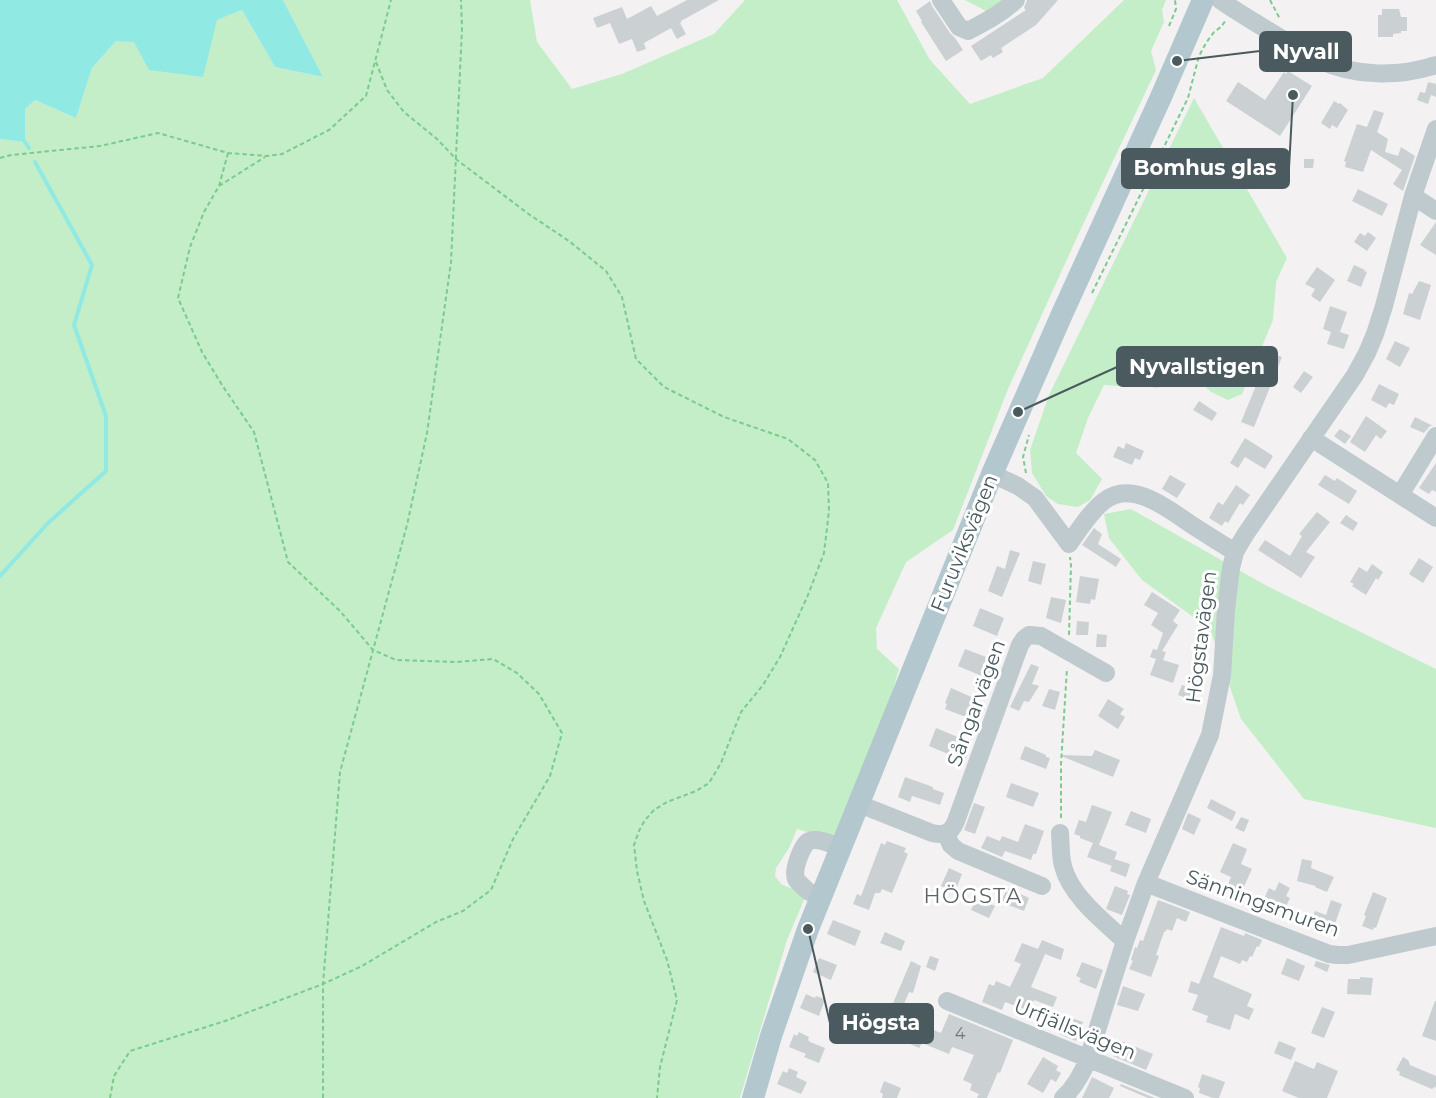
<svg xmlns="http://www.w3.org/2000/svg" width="1436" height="1098" font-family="Montserrat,sans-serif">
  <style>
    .green { fill: #c3eec7 }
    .water { fill: #91e9e3 }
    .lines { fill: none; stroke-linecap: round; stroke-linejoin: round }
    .stream { stroke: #91e9e3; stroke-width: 4 }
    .building { fill: #cbd0d3 }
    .path { stroke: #7bcb8e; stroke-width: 2; stroke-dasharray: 4.5 3; stroke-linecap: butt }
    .minor { stroke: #becacd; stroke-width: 18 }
    .major { stroke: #b2c8ce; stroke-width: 22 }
    .labels { text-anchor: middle; stroke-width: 6; stroke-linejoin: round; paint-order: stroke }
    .number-label { font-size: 16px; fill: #6a787b }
    .street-label { font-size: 20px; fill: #4a5a5e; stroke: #fff }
    .neighbourhood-label { font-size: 21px; letter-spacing: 1.5px; fill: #5e6466; stroke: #fff }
    .leader { fill: none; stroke: #4a5a5e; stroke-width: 2 }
    .callout-dot { fill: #4a5a5e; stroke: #fff; stroke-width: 2 }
    .callout { fill: #4a5a5e; stroke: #4a5a5e; stroke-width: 2 }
    .callout-label { font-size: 21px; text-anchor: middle; font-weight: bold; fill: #fff }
  </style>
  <rect width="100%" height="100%" fill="#f3f1f2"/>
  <!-- green -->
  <path class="green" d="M283,0H530L537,42L572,89L622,74L714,34L745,0H897L930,60L970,104L1043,78L1124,0H1166L1162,10L1164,22L1151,51L1156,70L1078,235L1008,389L953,530L906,562L876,628L877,649L899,669L883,724L835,840L797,829L789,848L776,868L775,876L781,884L806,895L787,940L740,1098H0V139L25,142V109L35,100L76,118L92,68L116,41H134L217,20L242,10L275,67L323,77Z
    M965,0H1005L990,13Z
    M1194,98L1287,258L1276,282L1273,320L1242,394L1228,400L1211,392L1198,380L1184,377L1171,384L1156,388L1139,384L1117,386L1104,385L1088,418L1076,453L1102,479L1090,500L1078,507L1058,504L1046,496L1032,473L1030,450L1049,395Z
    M1131,509L1267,586L1436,669V828L1304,799L1241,719L1210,629L1142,580L1109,538L1104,514Z"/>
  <!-- water -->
  <path class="water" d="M0,0H283L323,77L275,67L242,10L217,20L203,77L149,70L134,42L116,41L92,68L76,118L35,100L25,109V142L0,139Z"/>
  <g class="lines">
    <!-- stream -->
    <path class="stream" d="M25,142L29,148
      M0,576L48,523L106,471V416L74,325L92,265L35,162"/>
  </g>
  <!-- building -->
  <path class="building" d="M687,0H719L681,21L682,22L680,23L686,34L677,39L671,28L644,43L646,49L637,52L632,39L619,44L610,23L597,28L593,18L622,7L627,19L651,6L657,16Z
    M1027,0H1058L1036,25L1001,48L1003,52L993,58L991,55L981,61L971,46L1026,10L1024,8Z
    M930,1L932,6L950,33L955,38L963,50L946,61L921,22L922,21L916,11Z
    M1382,9H1399L1401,17H1407V31H1401V33L1393,34V37H1378V15H1382Z
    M1288,71L1312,86L1280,136L1226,101L1238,82L1265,100L1284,72L1286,74Z
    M1428,82L1436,84V97L1431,95L1428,104L1417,100L1420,92L1425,93Z
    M1334,101L1339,104L1340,103L1348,110L1337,128L1332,125L1330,129L1321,123Z
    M1374,110L1384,113L1377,132L1388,139L1385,152L1398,156L1401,147L1415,156L1403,191L1393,184L1402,170L1371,150L1363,172L1345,167L1346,162L1344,161L1357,124L1367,127Z
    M1304,159H1314L1313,168H1304Z
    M1358,189L1388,204L1382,216L1352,201Z
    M1436,222V255L1420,245Z
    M1368,232L1376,238L1367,251L1354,242L1360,233L1365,236Z
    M1354,265L1365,270L1364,271L1367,272L1361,287L1347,281Z
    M1317,267L1335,280L1320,302L1311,296L1315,289L1305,284Z
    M1419,281L1431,285L1420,320L1403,314L1409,293L1412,294Z
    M1330,306L1347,312L1340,332L1349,335L1344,349L1327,344L1331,332L1323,329Z
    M1395,341L1410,348L1400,367L1386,359Z
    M1269,352L1282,357L1254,427L1241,422L1262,371H1261Z
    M1304,371L1313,377L1301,393L1293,387Z
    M1379,384L1399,394L1394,405L1389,403L1386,408L1371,400Z
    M1199,401L1217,413L1212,421L1193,410Z
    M1366,416L1387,431L1381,439L1376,435L1365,452L1350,442Z
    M1415,417L1433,426H1430L1424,433L1410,427Z
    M1340,429L1351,436L1345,444L1334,436Z
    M1245,438L1273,456L1265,469L1245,457L1238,468L1230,463Z
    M1126,443L1144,451L1140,460L1135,458L1132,465L1113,457L1118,446L1124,449Z
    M1436,463V492L1432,490L1429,494L1419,488Z
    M1170,475L1186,484L1177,498L1162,489Z
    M1325,475L1335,481L1337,478L1357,491L1349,504L1318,485Z
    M1236,485L1250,495L1243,505L1240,503L1228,523L1225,521L1222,526L1209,518L1218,502L1223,505Z
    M1317,512L1330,522L1306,552L1315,557L1301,578L1258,550L1265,540L1290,556L1302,536L1299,534Z
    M1346,515L1358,523L1353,531L1340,523Z
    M1094,528L1102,534L1098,544L1121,559L1116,567L1082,545Z
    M1010,550L1020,553L1002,597L988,591L997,566L1005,569Z
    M1419,558L1433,567L1423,583L1409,574Z
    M1033,561L1046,564L1041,585L1028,581Z
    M1372,564L1383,572L1378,580L1376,578L1366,595L1352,586L1354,584L1350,582L1359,567L1367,572Z
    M1080,576L1099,579L1095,600L1091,599L1090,604L1076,602Z
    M1152,592L1180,610L1173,621L1178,625L1162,651L1166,652L1163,660L1179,665L1173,683L1150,675L1156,659L1150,657L1153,649L1157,650L1163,633L1151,625L1158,613L1144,605Z
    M1051,597L1066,600L1061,623L1046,618Z
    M980,608L1004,618L997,636L973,626Z
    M1077,621L1089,622L1088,635H1076Z
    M1097,634L1107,635L1106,647H1096Z
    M965,649L989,658L986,665L998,670L994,681L958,666Z
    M1031,664L1039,667L1032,684L1039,686L1029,702L1024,701L1019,711L1010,707Z
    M1182,685L1192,689L1189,699L1178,695Z
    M951,688L976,699L974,703L985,708L979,722L945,709L947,704L945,703Z
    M1049,689L1060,692L1055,710L1042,706Z
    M1108,699L1124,709L1120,714L1125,717L1118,729L1098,716Z
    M936,728L960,738L957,745L969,750L963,765L951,760L953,756L929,746Z
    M1025,746L1046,755V757L1050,758L1046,769L1020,759Z
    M1095,750L1120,760L1113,777L1061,756V755L1092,756Z
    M905,777L933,787V789L944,793L940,805L912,796L910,802L898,797Z
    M1011,783L1039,793L1033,807L1006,797Z
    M1211,799L1236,812L1232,821L1207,808Z
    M974,803L985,807L975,834L964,830Z
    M1092,805L1112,812L1099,845L1117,852L1112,866L1087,857L1093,843L1080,838V836L1074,834L1079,820L1086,822Z
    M1131,811L1151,819L1146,833L1125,825Z
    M1188,813L1201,819L1194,835L1182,829Z
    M1241,817L1249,820L1244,832L1235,828Z
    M1025,824L1044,831L1036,854H1033L1031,860L1005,851L1002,857L981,848L987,836L1000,841L1002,836L1018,842Z
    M887,841L906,848L904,852L908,854L892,893L882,889L880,893H875L869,910L853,904L857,894L861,896L881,843L885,845Z
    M1233,843L1247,849L1241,864L1252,869L1241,893L1227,887L1231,877L1220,872Z
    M1114,859L1130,864L1126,877L1110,871Z
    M1302,859L1312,861L1311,868L1334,877L1327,892L1315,887L1316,886L1297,881Z
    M949,868L962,874L957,887L954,886L952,891L941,886Z
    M1279,882L1290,888L1286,896L1290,898L1283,913L1265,905L1266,903L1263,901L1269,888L1275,891Z
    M1115,886L1128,891L1127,894L1130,895L1122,915L1106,909Z
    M1007,888L1029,898L1024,911L1001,902Z
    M1373,892L1387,898L1376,928L1374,927L1373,930L1362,926L1366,916L1364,915Z
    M977,898L995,906L989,918L971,910Z
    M1158,900L1190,912L1186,922L1177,918L1172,931L1167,929L1165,932H1164L1156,955L1159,956L1151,977L1129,969L1133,961L1131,960L1135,947L1137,948L1140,940L1143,941Z
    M1331,900L1342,904L1332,932L1311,924L1315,911L1326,915Z
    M833,920L861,931L855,946L827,934Z
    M1221,927L1244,936L1245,933L1262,940L1259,947L1257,946L1252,957L1250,956L1247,962L1242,960L1240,964L1221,956L1213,977L1252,994L1247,1006L1254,1009L1249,1020L1235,1014L1230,1030L1206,1022L1208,1016L1192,1010L1198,995L1188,992L1191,981L1199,984Z
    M885,932L905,941L901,951L880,943Z
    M1042,940L1064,949L1061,960L1045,954L1031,987L1057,997L1053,1007L1034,1000L1030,1011L1005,1002L1002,1010L982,1002L989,984L994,986L996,981L1010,987L1021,964L1014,961L1022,943L1038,949Z
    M930,956L939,959L935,971L926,967Z
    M819,958L837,965L831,980L813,972Z
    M1287,958L1305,966L1299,981L1281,974Z
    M911,961L921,966L913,993L909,992L899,1016L941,1033L949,1014L1013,1040L1000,1073L998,1072L987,1098H977L979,1094L970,1090L972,1084L963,1080L974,1055L952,1047L949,1054L922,1043L919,1048L883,1032L889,1015H888Z
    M1316,961L1330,965L1327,972L1314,966Z
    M1082,962L1103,970L1096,989L1079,982L1081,978L1076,976Z
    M1360,977L1373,978L1371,995L1347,994L1348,979H1360Z
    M1123,986L1145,994L1138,1011L1117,1005Z
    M806,994L815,998L816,996L825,999L819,1016L800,1008Z
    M1435,1001H1436V1041L1422,1036Z
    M1322,1007L1335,1012L1324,1038L1311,1033Z
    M1066,1016L1083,1022L1076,1041L1059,1034Z
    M799,1032L809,1037L808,1040L810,1042L825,1048L819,1063L804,1057L806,1054L789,1047L794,1034L797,1036Z
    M1119,1040L1153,1054L1146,1070L1113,1056Z
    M1279,1041L1296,1048L1291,1060L1274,1053Z
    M1043,1057L1058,1066L1056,1070L1061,1073L1056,1082L1051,1079L1043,1093L1027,1084Z
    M1403,1057L1408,1060L1410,1065L1436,1076V1088L1434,1087L1432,1089L1399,1075L1400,1072L1396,1070Z
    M1295,1061L1314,1069L1317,1062L1338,1071L1327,1098H1299L1282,1091Z
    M789,1068L798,1072L796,1077L807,1082L801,1094L777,1084L783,1071L787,1073Z
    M1202,1074L1225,1082L1219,1098H1213L1199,1093L1200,1088L1198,1087Z
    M1092,1077L1114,1088L1109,1098H1082Z
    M884,1081L901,1088L897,1098H882L883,1094L880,1092Z
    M1121,1084L1155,1098H1148L1120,1086Z"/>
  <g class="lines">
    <!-- path -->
    <path class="path" d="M1270,0L1280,19
      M1169,26L1176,9L1175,0
      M376,62L387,90L404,112L437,139L457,160L530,215L569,241L606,271L622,297L636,359L664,387L724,417L788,439L815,460L828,483L829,511L824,553L808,595L780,657L763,685L741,712L721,763L709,783L696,791L667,802L654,810L645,820L639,831L634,845L637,871L644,901L667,960L677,1000L660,1067L657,1098
      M0,158L11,155L100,146L158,133L228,153L267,156L282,154L329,130L366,96L391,0
      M219,186L265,157
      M1092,293L1188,98L1199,56L1206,43L1214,32L1221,27L1226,20
      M1026,473L1023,457L1029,435
      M1069,635L1071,565L1070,557
      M1061,818V764L1067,668
      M110,1098L114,1076L130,1051L225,1021L323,984L362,966L436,922L463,911L491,890L513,839L550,776L562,733L539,694L517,673L493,659L456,662L396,660L373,650L340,611L288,562L254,432L222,385L202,352L178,298L190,247L204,212L219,186L228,153
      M323,1098V984L340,772L407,525L427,433L451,262L462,29L461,0"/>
    <!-- minor -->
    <path class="minor" d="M941,0L959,27L968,31C985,22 1002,13 1016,0
      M1220,0C1239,13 1259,25 1279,37C1292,45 1305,54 1319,60C1356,77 1398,77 1436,65
      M1413,196L1436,211
      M1311,438L1436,518
      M992,474L1018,486L1035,498L1069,544C1079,530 1090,512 1104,501C1132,479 1168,509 1192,525C1206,534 1220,543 1235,552
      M1400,495L1436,436
      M859,804L932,833C945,836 951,833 956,821L1020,645L1024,639L1029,635L1041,636L1106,673
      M1060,833C1061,844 1060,855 1063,866C1070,895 1103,921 1125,941
      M946,834L951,845L958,851L1042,886
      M1146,883L1329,954L1338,955H1348L1436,936
      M809,892C805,888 799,884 796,879C792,872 802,844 809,841C818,837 833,845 841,848
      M947,1001L1185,1098
      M1063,1098C1075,1087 1082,1074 1088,1059L1125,941L1146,883L1210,735L1222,675L1226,610L1231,568L1235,552L1245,535L1355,375L1367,353L1375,334L1384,306L1413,196L1436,129"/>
    <!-- major -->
    <path class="major" d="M753,1098L771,1036L808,929L992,474L1062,314L1161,97L1203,0"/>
  </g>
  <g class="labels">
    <!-- number labels -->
    <g class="number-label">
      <text x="960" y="1039">4</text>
    </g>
    <!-- street labels -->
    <g class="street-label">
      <text transform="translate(964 543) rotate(-68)" y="7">Furuviksvägen</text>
      <text transform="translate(1201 637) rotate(-83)" y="7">Högstavägen</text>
      <text transform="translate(976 703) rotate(-70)" y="7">Sångarvägen</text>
      <text transform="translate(1263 903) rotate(20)" y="7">Sänningsmuren</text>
      <text transform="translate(1075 1029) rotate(22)" y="7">Urfjällsvägen</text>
    </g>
    <!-- neighbourhood labels -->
    <g class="neighbourhood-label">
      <text x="973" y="903">HÖGSTA</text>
    </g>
  </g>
  <!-- callouts -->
  <path class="leader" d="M1177 61L1260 51M1293 95L1289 168M1018 412L1117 367M808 929L830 1023"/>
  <g class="callout-dot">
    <circle cx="1177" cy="61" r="6"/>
    <circle cx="1293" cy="95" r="6"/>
    <circle cx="1018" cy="412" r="6"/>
    <circle cx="808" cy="929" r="6"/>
  </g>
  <g class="callout">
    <rect x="1260" y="32" width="91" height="39" rx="6"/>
    <rect x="1122" y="149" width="167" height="39" rx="6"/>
    <rect x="1117" y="347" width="160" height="39" rx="6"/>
    <rect x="830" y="1004" width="103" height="39" rx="6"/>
  </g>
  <g class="callout-label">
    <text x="1306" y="59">Nyvall</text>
    <text x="1205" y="175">Bomhus glas</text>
    <text x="1197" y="374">Nyvallstigen</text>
    <text x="881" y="1030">Högsta</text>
  </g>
</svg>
